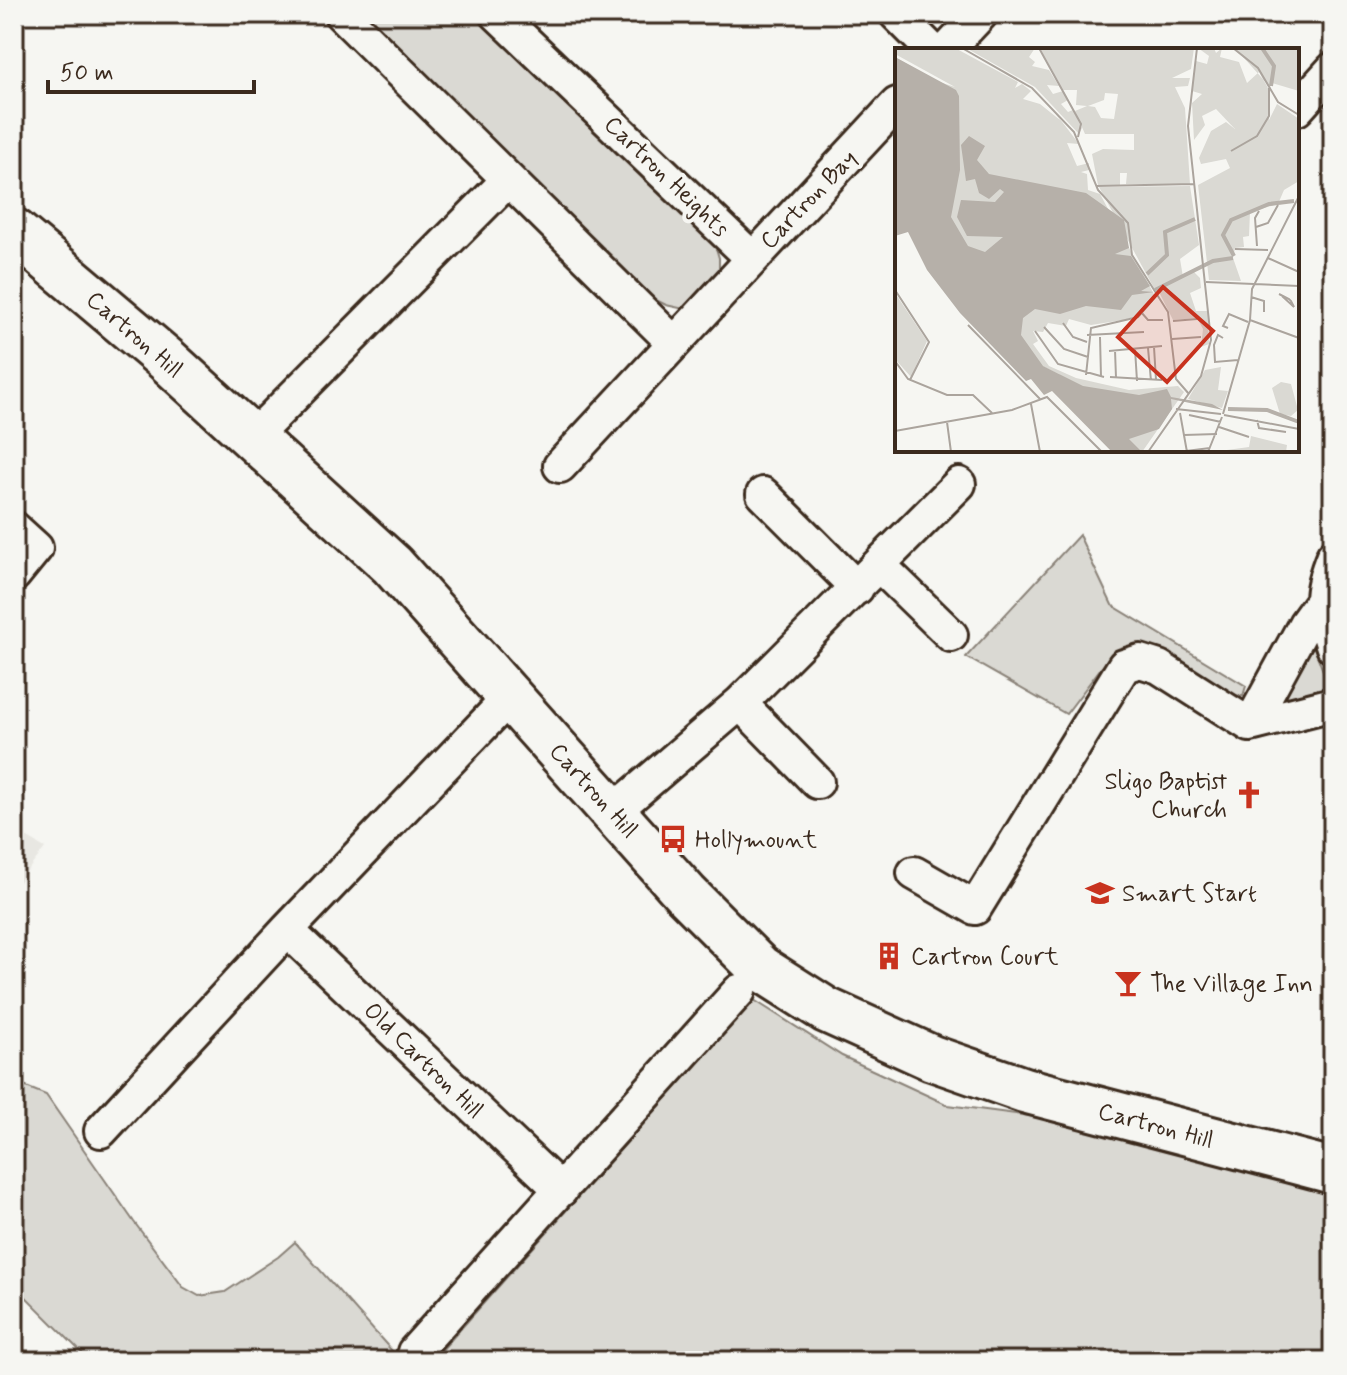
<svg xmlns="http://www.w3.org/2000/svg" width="1347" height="1375" font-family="Mynerve,sans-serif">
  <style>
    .built { fill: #e8e7e2 }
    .green { fill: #dad9d3; stroke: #8a8278; stroke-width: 2 }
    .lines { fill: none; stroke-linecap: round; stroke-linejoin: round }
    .street-casing { stroke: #3b2a1e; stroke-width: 38 }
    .secondary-casing { stroke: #3b2a1e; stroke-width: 50 }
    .street { stroke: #f6f6f2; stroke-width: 32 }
    .secondary { stroke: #f6f6f2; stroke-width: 44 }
    .labels { text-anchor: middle; stroke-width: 8; stroke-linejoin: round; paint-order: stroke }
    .street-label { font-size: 24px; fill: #3b2a1e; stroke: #f6f6f2 }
    .poi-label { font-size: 24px; fill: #3b2a1e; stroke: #f6f6f2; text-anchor: start }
    .inset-river { fill: none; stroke: #b6b0a9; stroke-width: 4 }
    .inset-road { fill: none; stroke: #aba49d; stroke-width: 2 }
    .view { fill: #c8321e; fill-opacity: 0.15; stroke: #c8321e; stroke-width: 4 }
    .inset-edge { fill: none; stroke: #3b2a1e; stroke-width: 4 }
  </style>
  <rect width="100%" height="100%" fill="#f6f6f2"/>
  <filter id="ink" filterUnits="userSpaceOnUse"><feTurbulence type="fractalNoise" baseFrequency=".0125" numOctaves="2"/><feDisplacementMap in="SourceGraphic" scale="16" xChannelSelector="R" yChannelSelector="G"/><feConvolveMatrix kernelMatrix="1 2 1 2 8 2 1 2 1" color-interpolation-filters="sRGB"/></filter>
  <g filter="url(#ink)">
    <!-- built -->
    <path class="built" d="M14,830L45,848L14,888Z"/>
    <!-- green -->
    <path class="green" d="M366,14H485L712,235L719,258V277L684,309L666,305L644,294Z
      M1079,535L1112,605L1246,686L1243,696L1229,695L1147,646L1120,649L1101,668L1066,714L966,657Z
      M1310,637L1330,689L1290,701L1285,695L1286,687Z
      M754,1000L842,1056L948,1105L1030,1116L1333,1187V1361H432Z
      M14,1082L46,1095L134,1222L183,1287L199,1296L225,1292L278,1257L295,1242L401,1361H90L23,1294L14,1279Z"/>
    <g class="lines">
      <defs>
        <path id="street" d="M341,14L673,342
          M497,14L752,258
          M896,14L932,50
          M947,50L981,14
          M1297,109L1333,69
          M252,438L508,180
          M560,466L897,104
          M763,494L857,588
          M14,528L36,548L14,575
          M1333,556C1317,595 1320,608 1333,647
          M879,565L951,635
          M740,703L817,782
          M1250,725L1305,624L1321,602
          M614,811L740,703L959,484
          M914,873L975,908L1124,666L1140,661L1159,667L1250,725L1333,704
          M287,930L561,1190
          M101,1131L287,930L510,697
          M414,1352L739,991"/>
        <path id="secondary" d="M14,231L167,360L392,565L686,894L760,968L826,1010L932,1058L1024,1090L1333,1171"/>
      </defs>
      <!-- street casing -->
      <use href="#street" class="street-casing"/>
      <!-- secondary casing -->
      <use href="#secondary" class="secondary-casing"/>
      <!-- street -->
      <use href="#street" class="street"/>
      <!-- secondary -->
      <use href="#secondary" class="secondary"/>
    </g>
  </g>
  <!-- icons -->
  <defs>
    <symbol id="church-bare" viewBox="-9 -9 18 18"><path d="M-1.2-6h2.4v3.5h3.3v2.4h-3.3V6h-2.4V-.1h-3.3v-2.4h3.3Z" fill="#c8321e" stroke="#f6f6f2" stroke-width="2.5" paint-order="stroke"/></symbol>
    <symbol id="bus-bare" viewBox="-9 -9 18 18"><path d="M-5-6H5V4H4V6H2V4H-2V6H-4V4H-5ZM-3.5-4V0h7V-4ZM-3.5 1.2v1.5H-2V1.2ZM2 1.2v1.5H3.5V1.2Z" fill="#c8321e" stroke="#f6f6f2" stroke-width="2.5" paint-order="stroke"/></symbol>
    <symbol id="school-bare" viewBox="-9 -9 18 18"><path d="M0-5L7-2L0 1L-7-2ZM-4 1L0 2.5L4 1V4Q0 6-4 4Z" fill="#c8321e" stroke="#f6f6f2" stroke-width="2.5" paint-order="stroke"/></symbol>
    <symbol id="building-bare" viewBox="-9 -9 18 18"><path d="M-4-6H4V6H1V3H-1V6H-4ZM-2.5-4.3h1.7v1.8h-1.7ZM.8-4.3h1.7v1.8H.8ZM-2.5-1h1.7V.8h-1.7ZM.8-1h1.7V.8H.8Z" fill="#c8321e" stroke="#f6f6f2" stroke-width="2.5" paint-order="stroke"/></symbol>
    <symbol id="bar-bare" viewBox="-9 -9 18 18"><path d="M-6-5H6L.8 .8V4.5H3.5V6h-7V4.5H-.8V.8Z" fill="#c8321e" stroke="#f6f6f2" stroke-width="2.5" paint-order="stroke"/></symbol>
  </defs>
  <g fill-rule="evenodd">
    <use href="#church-bare" x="1229" y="775" width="40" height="40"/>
    <use href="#bus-bare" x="653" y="819" width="40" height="40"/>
    <use href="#school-bare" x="1080" y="873" width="40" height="40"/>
    <use href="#building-bare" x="869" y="936" width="40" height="40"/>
    <use href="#bar-bare" x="1108" y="963" width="40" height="40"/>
  </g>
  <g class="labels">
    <!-- street labels -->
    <g class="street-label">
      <text transform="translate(667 176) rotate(44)" y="8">Cartron Heights</text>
      <text transform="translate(808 199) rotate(-46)" y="8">Cartron Bay</text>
      <text transform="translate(135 334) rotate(41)" y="8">Cartron Hill</text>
      <text transform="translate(594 790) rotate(48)" y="8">Cartron Hill</text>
      <text transform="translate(424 1060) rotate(44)" y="8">Old Cartron Hill</text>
      <text transform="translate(1156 1125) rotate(15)" y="8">Cartron Hill</text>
    </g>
    <!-- poi labels -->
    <g class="poi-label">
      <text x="1227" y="789" text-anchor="end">Sligo Baptist<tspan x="1227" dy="28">Church</tspan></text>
      <text x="695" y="847">Hollymount</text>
      <text x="1122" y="901">Smart Start</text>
      <text x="911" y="964">Cartron Court</text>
      <text x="1150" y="991">The Village Inn</text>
    </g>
  </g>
  <!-- overview -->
  <g transform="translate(895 48)">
    <rect width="404" height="404" fill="#f6f6f2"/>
    <path d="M0,0H60L123,34L120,40L127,36L136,43L128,51L145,56L165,72L155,58L184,96L172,95L182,118L194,115V122L186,124L192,126L193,142L205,146L260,248L243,268L228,272L196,277L174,271L171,278L153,275L148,284L138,283L143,293L138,296L154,318L181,330L234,342L283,338L289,344L247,404H240L164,326L147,318L73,240L0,9L44,34L60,39L0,6ZM71,0H140L134,9L140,14L137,18L154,22L164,38L152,37L158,46L168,43L173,52L166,56L173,64L178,62L187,80L184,86L140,39ZM145,0H299L296,21L277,30H295L293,38L280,39L290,60L295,136H231L232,125H225V137H203L197,106L208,101L239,102V86H190L180,63L192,58L181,57L182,42H168ZM210,45L223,46L219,71L206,70L200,59L193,58L209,52ZM303,0H319L321,5L327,0L325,9L344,14L352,35L364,24L373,40L374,72L382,56L404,71V133L389,142L383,156L355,164L354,188L348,189L349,199L340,200L338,210L346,233L314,232L303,137L335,120L331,111L306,116L304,110L316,83L331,74L340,81L321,61L307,68L310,77L299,92L300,111L297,55L307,46L297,43L301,13L312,16L314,8ZM340,0H404V43L377,35L375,39ZM295,138L304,197L285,211L288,229L299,224L305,230L306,240L295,245L301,263H313L314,296L306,299L308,281L302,270L278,272L263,242L274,236L260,242L204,139ZM0,245L32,293L16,329L0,311ZM326,319L323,342L333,343L327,360L293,351L310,322ZM386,334L396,336L403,362L396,368L385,366L377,340ZM356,388L392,397L391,404H317L354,399Z" fill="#dad9d3" fill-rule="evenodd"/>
    <path d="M0,9L61,42L64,48L65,122L56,169L73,198L90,204L108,189L72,188L62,169L66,152L100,154L109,144L105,141L94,151L84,145L80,131L71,133L66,97L74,88L90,98L82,112L94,126L191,145L229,172L234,200L220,206L236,208L255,238L246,243L259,244L237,247L226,262L191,258L165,266L140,261L128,270L126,287L148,318L188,338L244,347L272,341L276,349L317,356L328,362L276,351L277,361L264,381L234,391L247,404H217L157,343L149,347L136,331L131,333L65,265L32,222L13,184L0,188Z" fill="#b6b0a9"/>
    <path class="inset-river" d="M367,0L379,18L376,38M339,208L328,187L336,172L374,156L399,153M252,226L272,207L270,184L300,171M260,242L318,213L338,210M333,361L372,362L404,374"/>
    <path class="inset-road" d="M67,0L137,40L179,84L203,142L233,175L237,207L273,264L281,331L294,346M144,0L186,76L183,89M338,0L363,20L383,54L404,67M336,103L362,88L374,68V40M201,138L299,136M361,179L373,175L383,157M362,198L360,170L364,163M340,201L373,202M373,210L404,224M311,234L404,238M0,242L34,294L15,332M384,246L394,251L396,253L399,259L387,248M356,249L369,253V264M246,264L253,272H268M355,272L404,290M278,273L302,271M168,275L178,289L192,294M73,277L145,351M149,279L169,301L193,309M333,280L328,278L334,266L353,274M140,283L163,316L209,329M192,287L249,284M205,289L206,329M328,290L323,287L319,297L320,314L343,312M277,291L306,289M259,299L261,332M253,300L256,333M240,301L242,333M220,302L221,330M214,303L267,298M0,313L13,331L52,347H78L97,365M191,327L196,280L243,269L262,247M215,329L267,332M136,356L145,404M281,361L326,366M285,365L292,404M328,366L355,272L357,241L404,148M294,367L326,374M329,367L404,381M362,372L364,380L391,384M52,374L56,404M324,379L354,389M0,383L117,362L152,349L207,404M289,387L322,386M291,403L315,400M253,404L306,328L316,292L293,78L302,0M313,404L327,369"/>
    <path class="view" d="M268,239L318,283L272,334L223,289Z"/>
    <rect width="404" height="404" class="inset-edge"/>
  </g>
  <!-- margin -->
  <rect width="1347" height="1375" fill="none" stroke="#f6f6f2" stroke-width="48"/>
  <rect x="24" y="24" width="1299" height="1327" fill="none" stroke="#3b2a1e" stroke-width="3" filter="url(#ink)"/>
  <!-- scale -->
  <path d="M48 80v12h206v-12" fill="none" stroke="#3b2a1e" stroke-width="4"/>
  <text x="60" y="80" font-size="24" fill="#3b2a1e" stroke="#f6f6f2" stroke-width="6" paint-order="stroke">50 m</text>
</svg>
